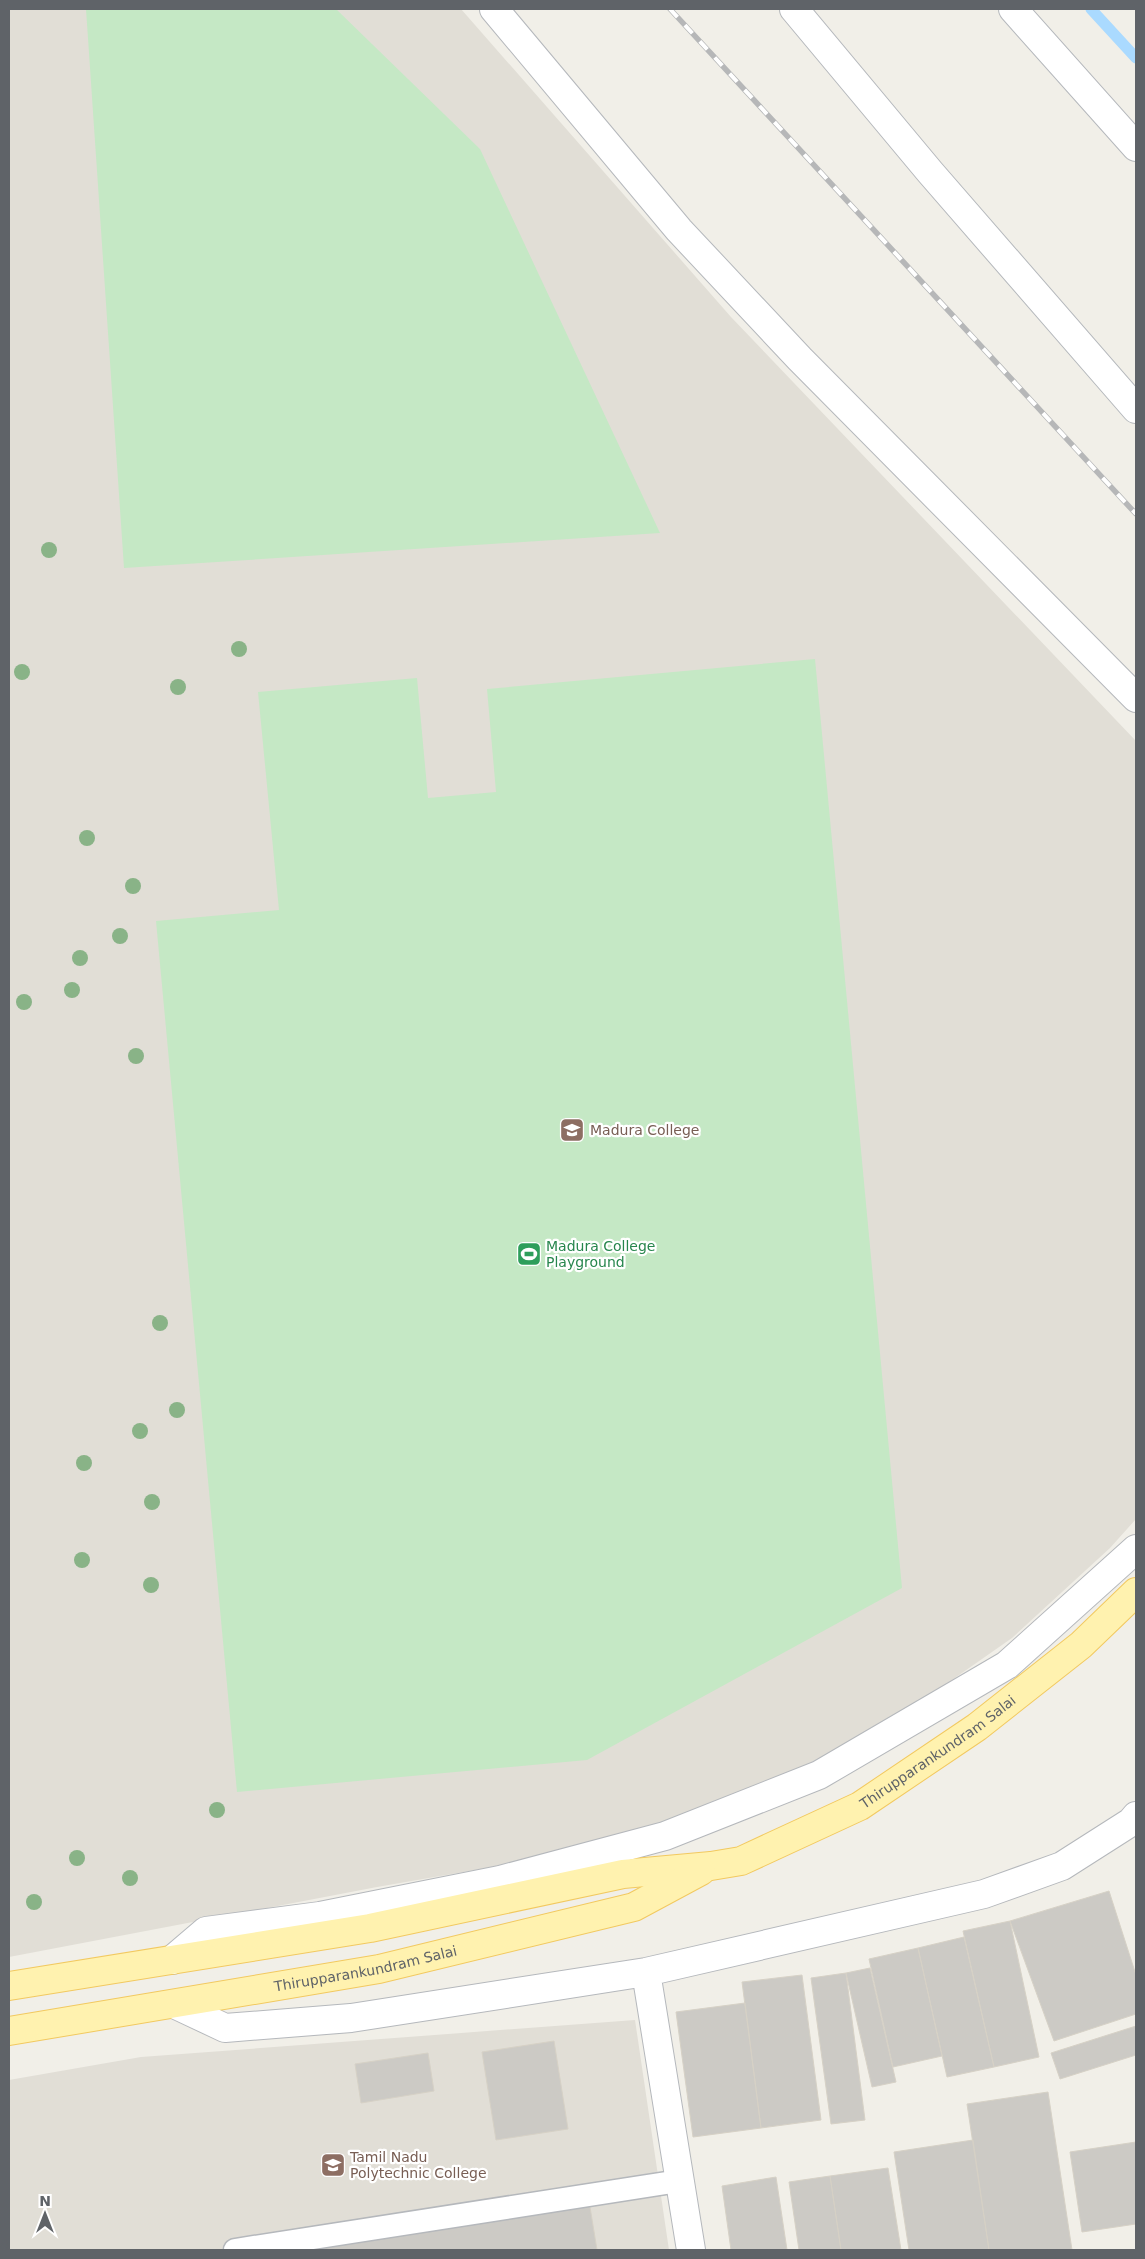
<svg xmlns="http://www.w3.org/2000/svg" width="1145" height="2259" font-family="'DejaVu Sans',sans-serif">
  <style>
    .education { fill: #e1ded6 }
    .green { fill: #c5e8c5 }
    .lines { fill: none; stroke-linecap: round; stroke-linejoin: round }
    .stream { stroke: #aadaff; stroke-width: 11 }
    .building { fill: #cccac5; stroke: #d6d1c6 }
    .service-casing { stroke: #b5b8bc; stroke-width: 25 }
    .minor-casing { stroke: #b5b8bc; stroke-width: 30 }
    .primary-casing { stroke: #f2c960; stroke-width: 30 }
    .service { stroke: #fff; stroke-width: 22 }
    .minor { stroke: #fff; stroke-width: 28 }
    .primary { stroke: #fff2af; stroke-width: 28 }
    .rail-casing { stroke: #b6b7b8; stroke-width: 5.5 }
    .rail { stroke: #fff; stroke-width: 4; stroke-dasharray: 11; stroke-linecap: butt }
    .tree { fill: #89b387 }
    .labels { text-anchor: middle; stroke-width: 4.5; stroke-linejoin: round; paint-order: stroke }
    .education-label { font-size: 14px; fill: #785e54; stroke: #fff; text-anchor: start }
    .leisure-label { font-size: 14px; fill: #27864d; stroke: #fff; text-anchor: start }
    .street-label { font-size: 14px; fill: #5f6368; stroke: #fff }
  </style>
  <rect width="100%" height="100%" fill="#f1efe8"/>
  <!-- education -->
  <path class="education" d="M9,9H461L731,317L1136,741V1519L1110,1548L1012,1638L899,1717L817,1766L723,1803L604,1842L498,1866L377,1887L9,1957Z
    M635,2020L669,2250H9V2080L141,2057Z"/>
  <!-- green -->
  <path class="green" d="M86,9H336L480,149L660,533L124,568Z
    M815,659L902,1588L587,1760L237,1792L156,921L279,910L258,692L417,678L428,798L496,792L487,689Z"/>
  <g class="lines">
    <!-- stream -->
    <path class="stream" d="M1091,9L1136,58"/>
  </g>
  <!-- building -->
  <path class="building" d="M1109,1891L1136,1975V2014L1054,2041L1010,1921Z
    M1010,1921L1039,2057L994,2067L963,1931Z
    M964,1937L994,2067L947,2077L918,1948Z
    M918,1948L942,2056L893,2067L869,1959Z
    M870,1968L896,2082L872,2087L846,1973Z
    M846,1973L865,2120L831,2124L811,1978Z
    M802,1975L821,2120L761,2128L742,1982Z
    M745,2003L761,2128L693,2137L676,2012Z
    M1136,2026V2055L1060,2079L1051,2053Z
    M554,2041L568,2129L496,2140L482,2052Z
    M428,2053L434,2091L361,2103L355,2064Z
    M1048,2092L1072,2250H989L967,2104Z
    M973,2140L989,2250H909L894,2152Z
    M1136,2142V2224L1082,2232L1070,2152Z
    M888,2168L901,2250H841L830,2176Z
    M830,2176L841,2250H799L789,2182Z
    M776,2177L787,2250H731L722,2186Z
    M589,2201L597,2250H269Z"/>
  <g class="lines">
    <defs>
      <path id="service" d="M235,2250L679,2181"/>
      <path id="minor" d="M494,9L679,230L800,359L1136,698
        M794,9L930,172L1136,409
        M1013,9L1136,147
        M172,1960L206,1931L320,1916L500,1880L665,1836L819,1775L1007,1665L1136,1549
        M646,1972L691,2250
        M174,2004L225,2028L351,2018L646,1972L984,1894L1062,1866L1131,1822L1136,1816"/>
      <g id="primary">
        <path id="s1" d="M9,1986L370,1928L623,1874L711,1866L741,1861L860,1806L977,1727L1081,1645L1136,1592"/>
        <path id="s2" d="M9,2031L379,1969L634,1907L701,1871"/>
      </g>
    </defs>
    <!-- service casing -->
    <use href="#service" class="service-casing"/>
    <!-- minor casing -->
    <use href="#minor" class="minor-casing"/>
    <!-- primary casing -->
    <use href="#primary" class="primary-casing"/>
    <!-- service -->
    <use href="#service" class="service"/>
    <!-- minor -->
    <use href="#minor" class="minor"/>
    <!-- primary -->
    <use href="#primary" class="primary"/>
    <defs>
      <path id="rail" d="M670,9L1136,514"/>
    </defs>
    <!-- rail casing -->
    <use href="#rail" class="rail-casing"/>
    <!-- rail -->
    <use href="#rail" class="rail"/>
  </g>
  <!-- trees -->
  <g class="tree">
    <circle cx="49" cy="550" r="8"/>
    <circle cx="239" cy="649" r="8"/>
    <circle cx="22" cy="672" r="8"/>
    <circle cx="178" cy="687" r="8"/>
    <circle cx="87" cy="838" r="8"/>
    <circle cx="133" cy="886" r="8"/>
    <circle cx="120" cy="936" r="8"/>
    <circle cx="80" cy="958" r="8"/>
    <circle cx="72" cy="990" r="8"/>
    <circle cx="24" cy="1002" r="8"/>
    <circle cx="136" cy="1056" r="8"/>
    <circle cx="160" cy="1323" r="8"/>
    <circle cx="177" cy="1410" r="8"/>
    <circle cx="140" cy="1431" r="8"/>
    <circle cx="84" cy="1463" r="8"/>
    <circle cx="152" cy="1502" r="8"/>
    <circle cx="82" cy="1560" r="8"/>
    <circle cx="151" cy="1585" r="8"/>
    <circle cx="217" cy="1810" r="8"/>
    <circle cx="77" cy="1858" r="8"/>
    <circle cx="130" cy="1878" r="8"/>
    <circle cx="34" cy="1902" r="8"/>
  </g>
  <!-- icons -->
  <defs>
    <symbol id="university-square" viewBox="-11 -11 22 22"><rect x="-9" y="-9" width="18" height="18" rx="4" fill="#8d6e63" stroke="#fff"/><path d="M0-5L7-2L0 1L-7-2ZM-4 1L0 2.5L4 1V4Q0 6-4 4Z" fill="#fff"/></symbol>
    <symbol id="stadium-square" viewBox="-11 -11 22 22"><rect x="-9" y="-9" width="18" height="18" rx="4" fill="#2e9e5b" stroke="#fff"/><path d="M0-5a6.5 5 0 1 0 0 10a6.5 5 0 1 0 0-10ZM-3.5-1.8h7v3.6h-7Z" fill="#fff"/></symbol>
  </defs>
  <g fill-rule="evenodd">
    <use href="#university-square" x="558" y="1116" width="28" height="28"/>
    <use href="#stadium-square" x="515" y="1240" width="28" height="28"/>
    <use href="#university-square" x="319" y="2151" width="28" height="28"/>
  </g>
  <g class="labels">
    <!-- education labels -->
    <g class="education-label">
      <text x="590" y="1135">Madura College</text>
      <text x="350" y="2162">Tamil Nadu<tspan x="350" dy="16">Polytechnic College</tspan></text>
    </g>
    <!-- leisure labels -->
    <g class="leisure-label">
      <text x="546" y="1251">Madura College<tspan x="546" dy="16">Playground</tspan></text>
    </g>
    <!-- street labels -->
    <g class="street-label">
      <text dy="5" stroke="none"><textPath href="#s1" startOffset="969">Thirupparankundram Salai</textPath></text>
      <text dy="5" stroke="none"><textPath href="#s2" startOffset="362">Thirupparankundram Salai</textPath></text>
    </g>
  </g>
  <!-- border -->
  <rect width="1145" height="2259" fill="none" stroke="#5f6368" stroke-width="20"/>
  <!-- north arrow -->
  <g transform="translate(45 2214)" stroke="#ffffff" stroke-width="4" paint-order="stroke">
  <path d="M0-4L9 19L0 12L-9 19Z" fill="#5f6368"/>
  <text y="-8" font-size="14" font-weight="bold" text-anchor="middle" fill="#5f6368">N</text>
  </g>
</svg>
